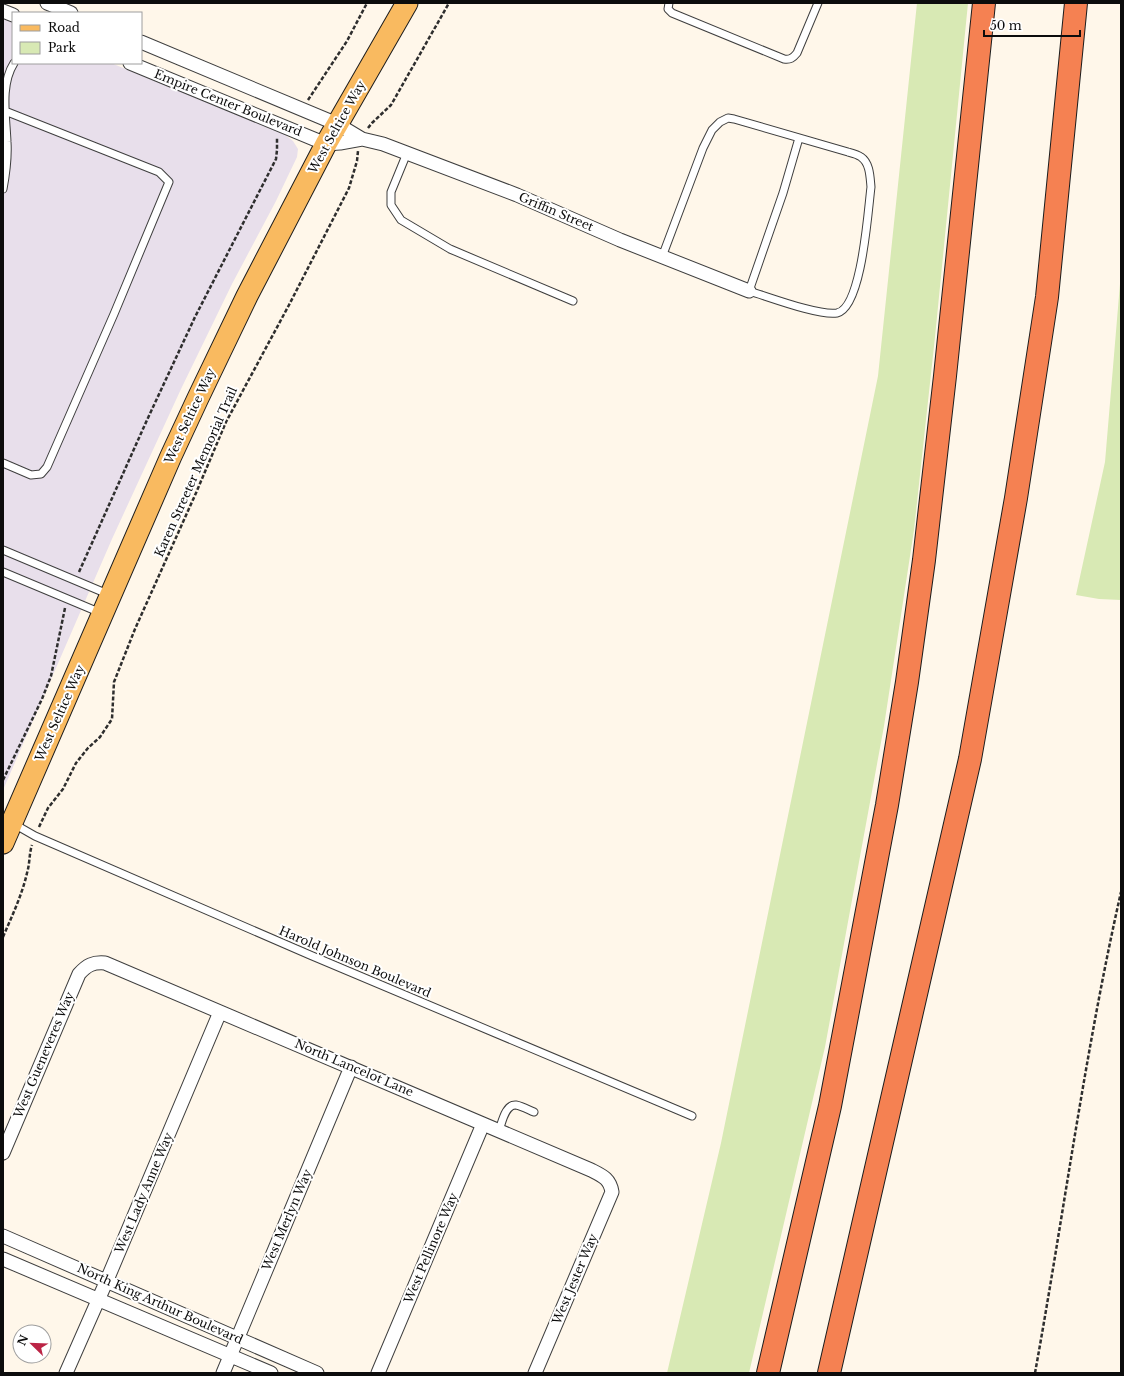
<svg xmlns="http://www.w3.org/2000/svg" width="1124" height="1376" font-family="'Libre Baskerville',serif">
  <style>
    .industrial { fill: #e8dfeb }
    .green { fill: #d8e9b4 }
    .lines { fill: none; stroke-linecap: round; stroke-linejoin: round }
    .service-casing { stroke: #3f3f3f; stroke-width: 9 }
    .minor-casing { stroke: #3f3f3f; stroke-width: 15 }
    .primary-casing { stroke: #1d1d1d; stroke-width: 23 }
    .motorway-casing { stroke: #1d1d1d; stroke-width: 24 }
    .path { stroke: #2e2e2e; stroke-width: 2.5; stroke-dasharray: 4 2; stroke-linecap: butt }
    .service { stroke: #fff; stroke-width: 7 }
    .minor { stroke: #fff; stroke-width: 13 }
    .primary { stroke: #f9ba60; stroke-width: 21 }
    .motorway { stroke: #f58152; stroke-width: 22 }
    .labels { text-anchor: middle; stroke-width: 4; stroke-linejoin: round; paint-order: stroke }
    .street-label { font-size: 12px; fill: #0c0c0c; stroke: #fff }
  </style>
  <rect width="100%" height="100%" fill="#fff7ea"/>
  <!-- industrial -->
  <path class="industrial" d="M3,18L13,22V63H111L284,134L293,141L298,149L297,157L276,201L232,284L181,389L112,539L3,790Z"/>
  <!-- green -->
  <path class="green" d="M917,3H968L935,337L914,530L884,726L825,1047L749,1373H667L721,1143L878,376Z
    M1121,272V600L1099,599L1076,595L1105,462Z"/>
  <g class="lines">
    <defs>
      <path id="service" d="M669,3L668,9L672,13L784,59C790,60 793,58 797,53L818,3
        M407,153L391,192V205L401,220L450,249L573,301
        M3,189C6,173 8,158 7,142C6,116 0,85 14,63
        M662,257L703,148L712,130L720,122L728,118L734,119L848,152C852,153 857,154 861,157C870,163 870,177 871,187C868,210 862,308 837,313C819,316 769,297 749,291L783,193L799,138
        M3,463L31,475L41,474L47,467L114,314L169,182L159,172L5,111
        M3,550L110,595
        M3,572L101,613
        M14,824L35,836L310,955L692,1116
        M499,1130C502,1123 505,1104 516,1105C522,1106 529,1110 534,1112"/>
      <path id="minor" d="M47,3L71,13
        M3,11L13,15
        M141,42L337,124L362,139L383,144L517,195L620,240L749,291
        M130,63L326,144L340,143L362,139
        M3,1153L79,974C87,965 93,962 105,963L591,1170C603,1176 610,1179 612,1192L535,1373
        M3,1236L317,1373
        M3,1259L271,1373
        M66,1373L107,1280L220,1012
        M223,1373L351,1067
        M378,1373L483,1124"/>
      <path id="primary" d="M3,843L171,456L198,398L247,296L326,144L407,3"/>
      <path id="motorway" d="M768,1373L830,1106L887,805L907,682L924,560L945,376L984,3
        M829,1373L970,759L1016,498L1047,297L1076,3"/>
    </defs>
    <!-- service casing -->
    <use href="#service" class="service-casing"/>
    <!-- minor casing -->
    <use href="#minor" class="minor-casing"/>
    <!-- primary casing -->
    <use href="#primary" class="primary-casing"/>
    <!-- motorway casing -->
    <use href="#motorway" class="motorway-casing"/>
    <!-- path -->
    <path class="path" d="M308,100L347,41L367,3
      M368,128L372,123L391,105L449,3
      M79,572L147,420L195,317L276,159L277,150V137
      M3,780L42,699L51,676L65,608
      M39,827L48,808L63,789L76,763L88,748L100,737L112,719L114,682L135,629L196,493L226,422L289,305L349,188L357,161L358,151
      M3,937C12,916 22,895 27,873C30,863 29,854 32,845
      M1035,1373C1064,1213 1085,1051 1121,892"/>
    <!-- service -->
    <use href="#service" class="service"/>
    <!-- minor -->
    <use href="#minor" class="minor"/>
    <!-- primary -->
    <use href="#primary" class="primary"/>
    <!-- motorway -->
    <use href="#motorway" class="motorway"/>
  </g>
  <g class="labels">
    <!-- street labels -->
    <g class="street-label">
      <text transform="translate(228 103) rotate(22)" y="4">Empire Center Boulevard</text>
      <text transform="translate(337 127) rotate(-61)" y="4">West Seltice Way</text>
      <text transform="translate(556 212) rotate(23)" y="4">Griffin Street</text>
      <text transform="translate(190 416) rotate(-65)" y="4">West Seltice Way</text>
      <text transform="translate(196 472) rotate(-66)" y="4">Karen Streeter Memorial Trail</text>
      <text transform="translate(60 713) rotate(-66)" y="4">West Seltice Way</text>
      <text transform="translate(355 962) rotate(23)" y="4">Harold Johnson Boulevard</text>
      <text transform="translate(44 1055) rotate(-67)" y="4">West Gueneveres Way</text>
      <text transform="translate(354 1068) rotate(23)" y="4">North Lancelot Lane</text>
      <text transform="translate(144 1193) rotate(-67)" y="4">West Lady Anne Way</text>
      <text transform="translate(287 1220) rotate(-67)" y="4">West Merlyn Way</text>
      <text transform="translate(431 1248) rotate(-67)" y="4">West Pellinore Way</text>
      <text transform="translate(575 1279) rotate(-67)" y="4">West Jester Way</text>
      <text transform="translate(160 1304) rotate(24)" y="4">North King Arthur Boulevard</text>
    </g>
  </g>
  <!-- border -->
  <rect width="1124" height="1376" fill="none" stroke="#0c0c0c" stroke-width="8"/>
  <!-- legend -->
  <rect x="12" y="12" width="130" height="52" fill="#ffffff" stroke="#9e9e9e"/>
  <rect x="20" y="25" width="20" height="6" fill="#f9ba60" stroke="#9e9e9e"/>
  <text x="48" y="32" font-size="12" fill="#0c0c0c">Road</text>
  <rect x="20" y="42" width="20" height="12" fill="#d8e9b4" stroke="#9e9e9e"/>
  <text x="48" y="52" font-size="12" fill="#0c0c0c">Park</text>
  <!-- north arrow -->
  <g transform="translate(32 1344) rotate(293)"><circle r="19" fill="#ffffff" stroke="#9e9e9e"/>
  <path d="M0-3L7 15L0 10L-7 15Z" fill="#bb2445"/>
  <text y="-6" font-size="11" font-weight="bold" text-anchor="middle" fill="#0c0c0c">N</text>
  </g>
  <!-- scale -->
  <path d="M984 30v6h96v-6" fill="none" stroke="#0c0c0c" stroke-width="2"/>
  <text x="990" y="30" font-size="12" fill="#0c0c0c" stroke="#ffffff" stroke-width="3" paint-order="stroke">50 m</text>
</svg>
